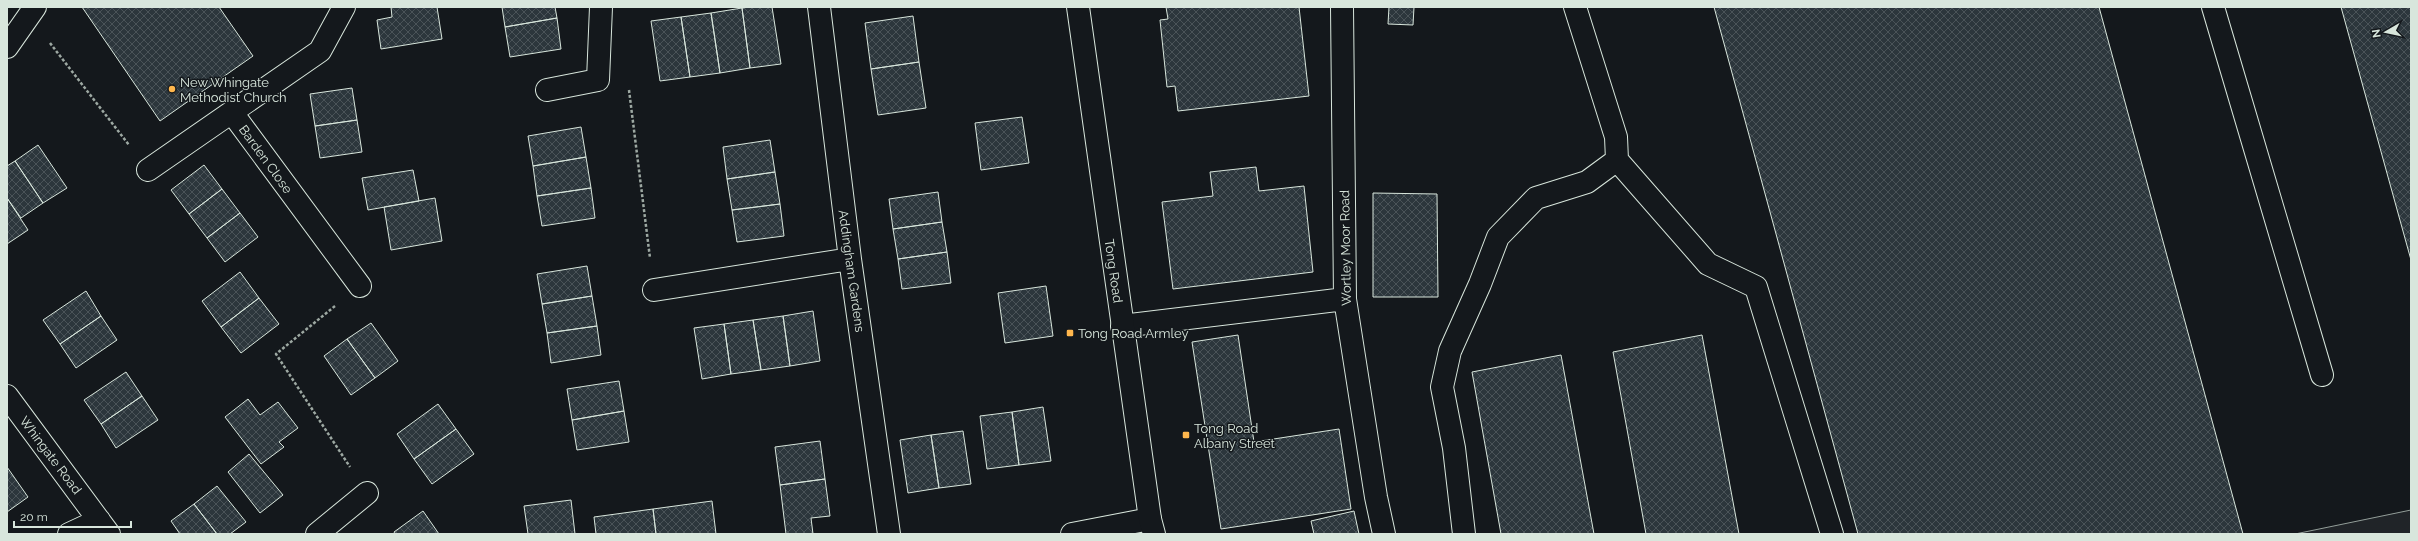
<svg xmlns="http://www.w3.org/2000/svg" width="2418" height="541" font-family="Raleway,sans-serif">
  <style>
    .grass { fill: #202428; stroke: #939e99 }
    .building { fill: url(#building-cross-hatch); stroke: #d8e6dc }
    .lines { fill: none; stroke-linecap: round; stroke-linejoin: round }
    .minor-casing { stroke: #d8e6dc; stroke-width: 24 }
    .major-casing { stroke: #d8e6dc; stroke-width: 24 }
    .path { stroke: #9da8a2; stroke-width: 2.5; stroke-dasharray: 3 2; stroke-linecap: butt }
    .minor { stroke: #14181c; stroke-width: 22 }
    .major { stroke: #14181c; stroke-width: 22 }
    .poi-dot { fill: #ffb74d; stroke: #14181c; stroke-width: 1.5 }
    .labels { text-anchor: middle; stroke-width: 3; stroke-linejoin: round; paint-order: stroke }
    .poi-label { font-size: 13px; fill: #d8e6dc; stroke: #14181c; text-anchor: start }
    .street-label { font-size: 13px; fill: #d8e6dc; stroke: #14181c }
  </style>
  <defs>
    <pattern id="building-cross-hatch" width="8" height="8" patternUnits="userSpaceOnUse"><rect width="8" height="8" fill="#2c363c"/><path d="M0 0l8 8M0 8l8-8" fill="none" stroke="#4a5358"/></pattern>
  </defs>
  <rect width="100%" height="100%" fill="#14181c"/>
  <!-- grass -->
  <path class="grass" d="M2411,510V534H2295Z"/>
  <!-- building -->
  <path class="building" d="M82,7H219L253,56L160,121Z
    M391,7H437L442,39L381,49L377,20L392,17Z
    M502,7H555L557,18L505,27Z
    M750,7H772L781,64L750,68L742,8Z
    M1166,7H1299L1309,96L1178,111L1175,86L1167,87L1160,20L1168,19Z
    M1389,7H1414L1413,25L1388,24Z
    M1714,7H2099L2243,534H1858Z
    M2341,7H2411V260Z
    M742,8L750,68L720,73L711,13Z
    M711,13L720,73L690,77L681,17Z
    M913,16L919,62L871,69L865,23Z
    M681,17L690,77L660,81L651,21Z
    M557,18L561,49L510,57L505,27Z
    M919,62L926,108L878,115L871,69Z
    M352,88L357,120L315,126L310,94Z
    M1022,117L1029,163L981,170L975,123Z
    M357,120L362,152L320,158L315,126Z
    M581,127L586,157L533,166L528,136Z
    M770,140L775,172L727,179L723,147Z
    M38,145L67,188L43,203L15,161Z
    M586,157L591,188L537,196L533,166Z
    M15,161L43,203L21,218L7,198V166Z
    M204,165L222,189L189,214L171,190Z
    M1256,167L1259,191L1304,186L1313,272L1173,289L1162,202L1213,196L1210,172Z
    M413,170L419,201L368,210L362,178Z
    M775,172L780,204L732,210L727,179Z
    M591,188L595,218L542,226L537,196Z
    M222,189L240,213L207,238L189,214Z
    M938,192L942,222L893,229L889,199Z
    M1373,193L1437,194L1438,297H1373Z
    M7,198L28,230L7,244Z
    M435,198L442,241L391,250L384,207Z
    M780,204L784,236L737,242L732,210Z
    M240,213L258,237L225,262L207,238Z
    M942,222L947,252L898,259L893,229Z
    M947,252L951,283L902,289L898,259Z
    M587,266L592,296L542,304L537,274Z
    M240,272L259,298L221,327L202,301Z
    M1046,286L1053,336L1005,343L998,293Z
    M86,291L101,316L60,344L43,320Z
    M592,296L597,326L547,333L542,304Z
    M259,298L279,324L241,353L221,327Z
    M813,311L820,361L790,366L783,316Z
    M101,316L117,340L76,368L60,344Z
    M783,316L790,366L761,370L753,320Z
    M753,320L761,370L731,374L724,324Z
    M371,323L398,361L375,378L347,339Z
    M724,324L731,374L702,379L694,328Z
    M597,326L601,355L551,363L547,333Z
    M1238,335L1254,442L1339,429L1351,509L1221,529L1192,342Z
    M1702,335L1739,534H1646L1613,352Z
    M347,339L375,378L351,395L324,356Z
    M1561,355L1594,534H1501L1472,372Z
    M126,372L142,396L101,424L84,400Z
    M619,381L624,411L572,420L567,389Z
    M142,396L158,420L116,448L101,424Z
    M248,399L260,415L278,402L298,428L279,442L284,447L261,464L225,417Z
    M438,404L456,429L414,459L397,434Z
    M1043,407L1051,461L1019,465L1012,412Z
    M624,411L629,442L577,450L572,420Z
    M1012,412L1019,465L987,469L980,416Z
    M456,429L474,454L432,484L414,459Z
    M963,431L971,484L939,488L931,435Z
    M931,435L939,488L908,493L900,440Z
    M820,441L825,479L780,485L775,447Z
    M249,454L283,495L260,513L228,472Z
    M7,467L28,497L7,512Z
    M825,479L830,516L811,518L813,534H786L780,485Z
    M217,486L246,522L230,534H217L194,504Z
    M571,500L575,534H528L524,506Z
    M712,501L716,534H656L653,509Z
    M194,504L217,534H180L171,521Z
    M653,509L656,534H596L594,517Z
    M423,511L439,534H395L394,532Z
    M1354,511L1359,534H1314L1311,521Z"/>
  <g class="lines">
    <defs>
      <path id="minor" d="M819,7L850,259L889,534
        M1342,7L1345,299L1376,497L1384,534
        M2213,7L2322,375
        M7,47L35,7
        M547,90L598,80L601,7
        M233,114L360,286
        M1617,160L1708,264L1756,287L1832,534
        M148,170L320,51L344,7
        M654,290L850,259
        M1122,326L1345,299
        M7,396L109,534
        M69,534L99,520
        M317,534L367,493
        M1072,534L1150,519
        M1464,534L1454,448L1442,387L1450,351L1480,284L1498,237L1536,198L1587,182L1617,160L1616,137L1575,7"/>
      <path id="major" d="M1078,7L1150,519L1154,534"/>
    </defs>
    <!-- minor casing -->
    <use href="#minor" class="minor-casing"/>
    <!-- major casing -->
    <use href="#major" class="major-casing"/>
    <!-- path -->
    <path class="path" d="M50,43L129,145
      M629,90L650,258
      M335,306L276,354L350,467"/>
    <!-- minor -->
    <use href="#minor" class="minor"/>
    <!-- major -->
    <use href="#major" class="major"/>
  </g>
  <!-- markers -->
  <g class="poi-dot">
    <circle cx="172" cy="89" r="4"/>
    <rect x="1066" y="329" width="8" height="8" rx="2"/>
    <rect x="1182" y="431" width="8" height="8" rx="2"/>
  </g>
  <g class="labels">
    <!-- poi labels -->
    <g class="poi-label">
      <text x="180" y="87">New Whingate<tspan x="180" dy="15">Methodist Church</tspan></text>
      <text x="1078" y="338">Tong Road Armley</text>
      <text x="1194" y="433">Tong Road<tspan x="1194" dy="15">Albany Street</tspan></text>
    </g>
    <!-- street labels -->
    <g class="street-label">
      <text transform="translate(266 159) rotate(54)" y="5">Barden Close</text>
      <text transform="translate(1345 248) rotate(-91)" y="5">Wortley Moor Road</text>
      <text transform="translate(852 271) rotate(82)" y="5">Addingham Gardens</text>
      <text transform="translate(1114 271) rotate(82)" y="5">Tong Road</text>
      <text transform="translate(51 455) rotate(53)" y="5">Whingate Road</text>
    </g>
  </g>
  <!-- border -->
  <rect width="2418" height="541" fill="none" stroke="#d8e6dc" stroke-width="16"/>
  <!-- north arrow -->
  <g transform="translate(2386 32) rotate(261)" stroke="#14181c" stroke-width="3" paint-order="stroke">
  <path d="M0-3L7 15L0 10L-7 15Z" fill="#d8e6dc"/>
  <text y="-6" font-size="11" font-weight="bold" text-anchor="middle" fill="#d8e6dc">N</text>
  </g>
  <!-- scale -->
  <path d="M14 521v6h117v-6" fill="none" stroke="#d8e6dc" stroke-width="2"/>
  <text x="20" y="521" font-size="12" fill="#d8e6dc" stroke="#14181c" stroke-width="3" paint-order="stroke">20 m</text>
</svg>
